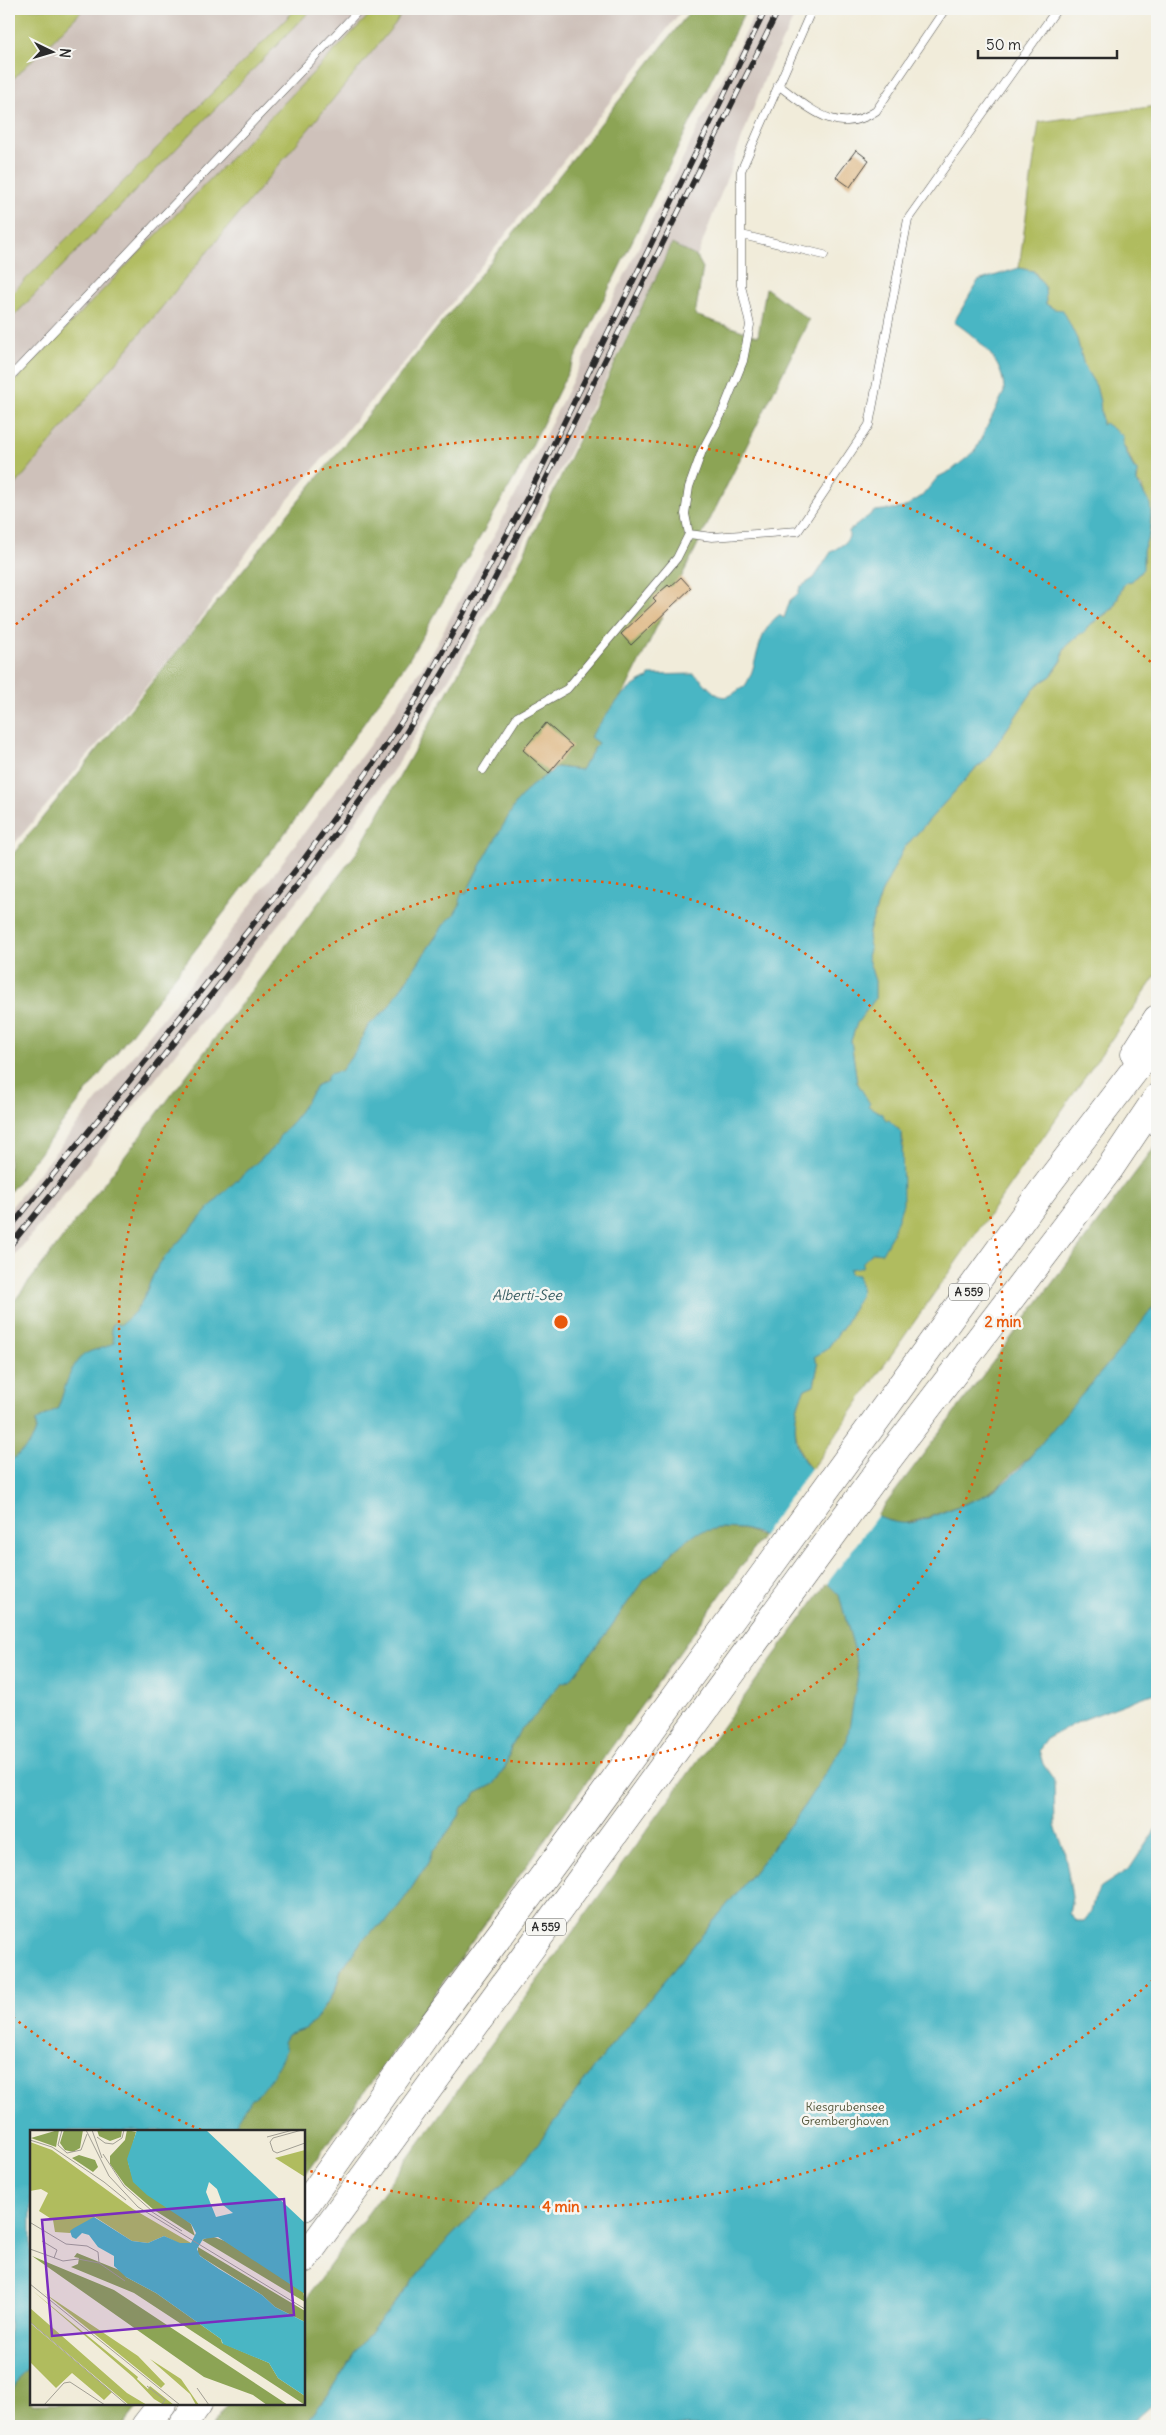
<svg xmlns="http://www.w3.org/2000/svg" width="1166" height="2435" font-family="Delius,sans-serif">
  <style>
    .industrial { fill: #cec1ba }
    .green { fill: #b0bc5e; stroke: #6e7444 }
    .forest { fill: #8ca455; stroke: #5c6840 }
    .water { fill: #49b6c4; stroke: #3a7078 }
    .pier { fill: #f1ecda }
    .building { fill: #ddb37c }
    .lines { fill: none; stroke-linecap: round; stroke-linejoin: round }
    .lane-casing { stroke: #494845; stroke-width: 9 }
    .highway-casing { stroke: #494845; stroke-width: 29 }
    .lane { stroke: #fff; stroke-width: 8 }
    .highway { stroke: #fff; stroke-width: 28 }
    .rail-casing { stroke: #2b2b2b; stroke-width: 5.5 }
    .rail { stroke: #f6f6f2; stroke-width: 4; stroke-dasharray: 11; stroke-linecap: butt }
    .ring { fill: none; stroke: #e8590c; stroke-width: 2.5; stroke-dasharray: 2.5 5 }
    .labels { text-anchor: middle; stroke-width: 5; stroke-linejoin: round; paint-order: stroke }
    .shield { fill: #f6f6f2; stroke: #686867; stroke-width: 1 }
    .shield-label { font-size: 11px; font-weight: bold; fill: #2b2b2b }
    .park-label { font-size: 12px; fill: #53563a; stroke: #f6f6f2 }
    .water-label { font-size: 14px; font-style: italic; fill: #365c61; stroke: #f6f6f2 }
    .inset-road { fill: none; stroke: #a29f94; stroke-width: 1 }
    .view { fill: #7b2cbf; fill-opacity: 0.15; stroke: #7b2cbf; stroke-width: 2.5 }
    .inset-edge { fill: none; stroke: #2b2b2b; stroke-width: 2.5 }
    .centre { fill: #e8590c; stroke: #f6f6f2; stroke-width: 2.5 }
    .ring-label { font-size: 15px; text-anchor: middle; font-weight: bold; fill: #e8590c; stroke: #f6f6f2; stroke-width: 5; stroke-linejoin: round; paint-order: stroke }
  </style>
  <rect width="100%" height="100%" fill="#f6f6f2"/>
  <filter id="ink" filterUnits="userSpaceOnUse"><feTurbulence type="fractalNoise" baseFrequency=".02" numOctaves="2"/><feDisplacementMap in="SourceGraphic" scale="10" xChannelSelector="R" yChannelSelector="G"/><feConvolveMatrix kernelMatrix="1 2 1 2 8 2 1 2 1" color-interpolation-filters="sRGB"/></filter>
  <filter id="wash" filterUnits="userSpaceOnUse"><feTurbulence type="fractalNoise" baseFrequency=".0096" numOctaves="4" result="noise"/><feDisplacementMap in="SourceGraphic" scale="20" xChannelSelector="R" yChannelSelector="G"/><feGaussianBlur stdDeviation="1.12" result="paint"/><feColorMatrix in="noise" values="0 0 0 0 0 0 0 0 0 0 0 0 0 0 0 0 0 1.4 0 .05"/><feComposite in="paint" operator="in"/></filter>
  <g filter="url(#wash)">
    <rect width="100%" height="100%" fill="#f1ecda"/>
    <!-- industrial -->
    <path class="industrial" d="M84,9H296L9,296V83Z
      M312,9H375L9,387V321Z
      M404,9H683L418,346L265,527L186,639L9,850V493L395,24Z
      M757,9H798L767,72L697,257L672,244L565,461L464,654L397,765L309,886L9,1263V1210L218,949L379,732L432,652L515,496Z"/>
    <!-- green -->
    <path class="green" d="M9,9H84L9,83Z
      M296,9H312L9,321V296Z
      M375,9H404L395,24L9,493V387Z
      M1157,106V974L811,1470C793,1447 790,1415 805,1389L814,1385L818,1365L814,1357L827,1349L845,1324L860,1296L861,1289L858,1276L850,1274L849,1268L863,1262L873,1252H877C901,1227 903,1202 901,1169C900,1157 905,1146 902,1134C900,1128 892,1125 889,1120L886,1121L868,1106L857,1082L851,1041L857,1023L875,999V981L867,956L870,947L868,937L870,928L884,885L904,848L975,769L985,761L1037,685L1051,676L1062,661L1063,651L1067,645L1087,627L1113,609L1123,586L1126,582L1132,581L1140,573L1143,564V550L1149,535L1151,516L1142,487L1137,482L1138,476L1126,449L1102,425L1100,402L1096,386L1084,366L1077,339L1054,309L1046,304L1045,287L1034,271L1019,268L1039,122Z"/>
    <!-- forest -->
    <path class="forest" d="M692,9H746L525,460L408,661L301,812L9,1193V859L360,425Z
      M672,244L697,257L703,268L695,315L758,336L766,288L809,320L625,691L590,737L598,743L581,770L557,767L545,775L508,819L476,873L466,894L463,893C461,906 456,916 445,923L387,1009L368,1026L357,1049L341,1072L317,1085L292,1123L279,1137L277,1144L222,1194L164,1258C144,1282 151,1303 120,1326L113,1323L111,1329L114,1342L110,1346L89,1352L72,1370L58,1408L36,1421C39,1440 22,1452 9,1462V1308L357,852L514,574Z
      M1157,1144V1302L1133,1335L1032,1454L1000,1485L982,1497L929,1517L903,1524L876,1517Z
      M719,1528L743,1529L763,1536L304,2176V2131H231L287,2035L305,2029L315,2021L335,1991L341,1970L361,1942L373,1930L387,1921L407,1895L429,1861L432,1851L439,1844L459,1816L462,1807L471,1801L476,1793L494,1784L505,1768L511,1747L520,1730L536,1715L551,1694L561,1683L570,1680L610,1628L644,1579L663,1565L673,1551L696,1532Z
      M827,1583L839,1595L854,1648L858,1675L848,1740L800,1812L754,1872L610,2047L524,2162L441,2247L357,2349L330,2392L304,2426H212L228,2404H304V2301Z
      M31,2364V2404H140L123,2426H9V2397L21,2375Z"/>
    <!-- water -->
    <path class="water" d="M1019,268L1033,271L1045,287L1046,304L1054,309L1063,310L1077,339L1084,366L1096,386L1100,402L1102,425L1105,423L1123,436V445L1134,469L1137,470V482L1150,504L1151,516L1149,535L1143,550V569L1132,581L1126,582L1123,586L1113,608L1087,627L1085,632L1080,634L1067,645L1063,651L1062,660L1051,676L1037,685L985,761L975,769L904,848L881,894L870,928L868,937L870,947L867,956L875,981V999L857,1023L851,1041L857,1082L870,1104L868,1106L882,1114L886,1120H889L902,1133L903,1204L892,1235L882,1253L873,1252L863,1262L862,1267L849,1269L850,1274L858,1275L861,1289L860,1296L845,1324L827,1349L814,1357L818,1365L814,1385L805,1389C791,1413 790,1454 815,1472C840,1491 869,1520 901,1523C913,1525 930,1517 941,1513C961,1505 982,1499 1000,1486C1023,1468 1042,1442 1061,1419C1094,1381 1127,1343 1157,1302V1692L1082,1720L1048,1738L1039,1750L1043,1764L1054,1780L1055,1826L1064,1849L1072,1896L1069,1914L1076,1921H1084L1091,1912L1094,1899L1101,1887L1130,1868L1157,1827V2401L1128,2426H304L330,2392L357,2349L441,2247L524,2162L610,2047L754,1872L800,1812L847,1740L858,1675L854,1648L839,1595L827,1583L759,1533L743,1529L719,1528L696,1533L673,1551L663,1565L644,1579L610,1628L570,1680L561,1683L551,1694L536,1715L520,1730L511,1747L505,1768L494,1784L476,1793L471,1801L462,1807L459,1816L439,1844L432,1851L429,1861L407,1895L387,1921L373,1930L361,1942L341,1970L335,1990L315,2021L305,2029L287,2035L283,2042L286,2050C279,2063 265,2094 252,2098L231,2131H31V2364L21,2375L9,2397V1462C22,1452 39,1440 36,1421L58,1408C65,1390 70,1360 89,1352C98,1348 106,1349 114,1342L111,1329L114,1323L120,1325C151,1303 144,1282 164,1258L222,1194L277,1144L279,1137L292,1123L317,1085L325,1082L329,1074L341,1071L357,1049L368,1026L387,1009L445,923L453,916L461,903L459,901L462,893L466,894L476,873L516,803L530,787L557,767L581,770L598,743L590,737C607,715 621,689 648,678L649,675L694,674C705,680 716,703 731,695C735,693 739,689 744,687C759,668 754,634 779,615L784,618L790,600L798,594L800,587L814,578L831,552L845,543L849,537V531L875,511L903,508L922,496L938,477L952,470L975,451L1004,392C1005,362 978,338 954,322L978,281Z"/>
    <!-- pier -->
    <path class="pier" d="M812,1467L878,1515L826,1585L761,1538Z"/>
    <g id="blocks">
      <!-- building -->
      <path class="building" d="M856,150L869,160L850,187L836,177Z
        M681,577L691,588L631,645L621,634L656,601L653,598L668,585L670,587Z
        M546,723L572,746L549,773L523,750Z"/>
    </g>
  </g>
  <g filter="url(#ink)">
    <use href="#blocks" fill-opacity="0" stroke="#494845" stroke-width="1"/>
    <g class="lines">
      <defs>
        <path id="lane" d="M778,85C810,108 837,137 876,111L945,9
          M742,235L824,255
          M9,378L360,9
          M689,534L712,537L798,531L869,425L908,219L1057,9
          M483,770L517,717L567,689L677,558L689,534L685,514L689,487L702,451L722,413L743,361L750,325L741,285V171L812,9"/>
        <path id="highway" d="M1135,1054L1157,1019
          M304,2207L432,2026L592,1811L1043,1190L1157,1041
          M304,2259L879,1471L1110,1168L1157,1098
          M145,2426L162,2404
          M182,2426L198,2404"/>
      </defs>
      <!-- lane casing -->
      <use href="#lane" class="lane-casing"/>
      <!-- highway casing -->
      <use href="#highway" class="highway-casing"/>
      <!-- lane -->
      <use href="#lane" class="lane"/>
      <!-- highway -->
      <use href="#highway" class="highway"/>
      <defs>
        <path id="rail" d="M9,1229L148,1058L301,863L374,763L417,698L528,496L766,9
          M9,1247L157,1064L309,870L384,768L424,704L464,638L535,501L779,9"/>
      </defs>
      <!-- rail casing -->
      <use href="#rail" class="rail-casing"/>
      <!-- rail -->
      <use href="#rail" class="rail"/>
    </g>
  </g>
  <!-- distance rings -->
  <g class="ring">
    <circle cx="561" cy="1322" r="442"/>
    <path d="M1153 1980A885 885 0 0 1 310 2171M201 2130A885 885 0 0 1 10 2015M10 629A885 885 0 0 1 1153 664"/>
  </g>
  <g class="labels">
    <!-- shield labels -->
    <g class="shield">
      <rect x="949" y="1283.5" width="40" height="17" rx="4"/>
      <rect x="526" y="1918.5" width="40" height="17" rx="4"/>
    </g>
    <g class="shield-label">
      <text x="969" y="1296">A 559</text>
      <text x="546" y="1931">A 559</text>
    </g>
    <!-- park labels -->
    <g class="park-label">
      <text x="845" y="2111">Kiesgrubensee<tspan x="845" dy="14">Gremberghoven</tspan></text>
    </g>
    <!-- water labels -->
    <g class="water-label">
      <text x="527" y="1300">Alberti-See</text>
    </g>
  </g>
  <!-- overview -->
  <g transform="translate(30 2130)">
    <rect width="275" height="275" fill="#f1ecda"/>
    <path d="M0,12L22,20L103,79L161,113L150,114L134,106L118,113L102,111L65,87L40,103L25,102L23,90L9,81L18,63L11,59L0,61ZM275,20V47L245,28ZM3,161L108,247L107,249L118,259L120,256L144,275H134L124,269L103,247ZM14,163L108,226L135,254L131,258ZM0,178L97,263L117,275H99L0,192ZM0,193L82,262L74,270L42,243L26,258L0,232ZM120,229L151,249L169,275H166L160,264Z" fill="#b0bc5e"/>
    <path d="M29,0L26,17L1,8L28,0ZM34,0H53L50,18L43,22L35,20L30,13ZM67,0H92L91,7L80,11L69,6ZM97,0L106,2L98,32L103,49L161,94L165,106L124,80L95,55L80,34V26L95,10ZM49,25L65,30L68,37L63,42L42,28ZM181,106L195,111L273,161L275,172L172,110ZM168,117L275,181V192L245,177L232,165L173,128L168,124ZM47,123L94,142L96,147L126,163L191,209L192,213L239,233L248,248L275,266V275L104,163L41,137L48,134L49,128L44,127ZM2,126L84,160L258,275H237L223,265L174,247Z" fill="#8ca455"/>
    <path d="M107,0H176L275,93V164L188,107L173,109L167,119L170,126L189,139L232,165L245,177L275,192V266L248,248L239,233L193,214L191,209L126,163L96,147L84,136V126L68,117L59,105L52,103L46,109L42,107L40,101L44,98L64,87L102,111L118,113L134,106L150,113H161L166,103L161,94L117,65L103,52L97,29ZM179,52L187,59L193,75L203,83L186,87L176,62Z" fill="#49b6c4" fill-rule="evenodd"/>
    <path class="inset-road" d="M32,0L28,15L37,23L51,20L57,4M56,0L79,46L108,77L275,179M62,0L72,28M272,0L243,8L240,12L243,21L247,23L275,13M67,7L75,13L83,14L92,8L94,0M237,7L263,0M0,10L22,17L74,52L96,70M73,24L94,56L122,81M119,80L152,101M1,93L36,114L57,116L68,122L69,133M12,111L27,120L24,128M0,119L33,131L48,129L69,133L95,151M0,154L150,275M0,192L97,275M117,256L135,270L132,274M167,258L179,275M14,275L34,253L40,252L75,275"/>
    <path class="view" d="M254,69L264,185L22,206L12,90Z"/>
    <rect width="275" height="275" class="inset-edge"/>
  </g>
  <circle cx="561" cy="1322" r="8" class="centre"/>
  <g class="ring-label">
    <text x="1003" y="1327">2 min</text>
    <text x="561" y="2212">4 min</text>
  </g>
  <!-- margin -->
  <rect width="1166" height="2435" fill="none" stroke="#f6f6f2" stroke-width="30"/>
  <!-- north arrow -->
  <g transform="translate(52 52) rotate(95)" stroke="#f6f6f2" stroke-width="4" paint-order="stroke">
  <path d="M0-4L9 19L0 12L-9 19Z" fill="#2b2b2b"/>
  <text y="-8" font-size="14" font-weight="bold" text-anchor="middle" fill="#2b2b2b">N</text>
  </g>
  <!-- scale -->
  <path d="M978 50v8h139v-8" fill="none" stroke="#2b2b2b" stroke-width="2.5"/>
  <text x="986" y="50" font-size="15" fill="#2b2b2b" stroke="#f6f6f2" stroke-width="4" paint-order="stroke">50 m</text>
</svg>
